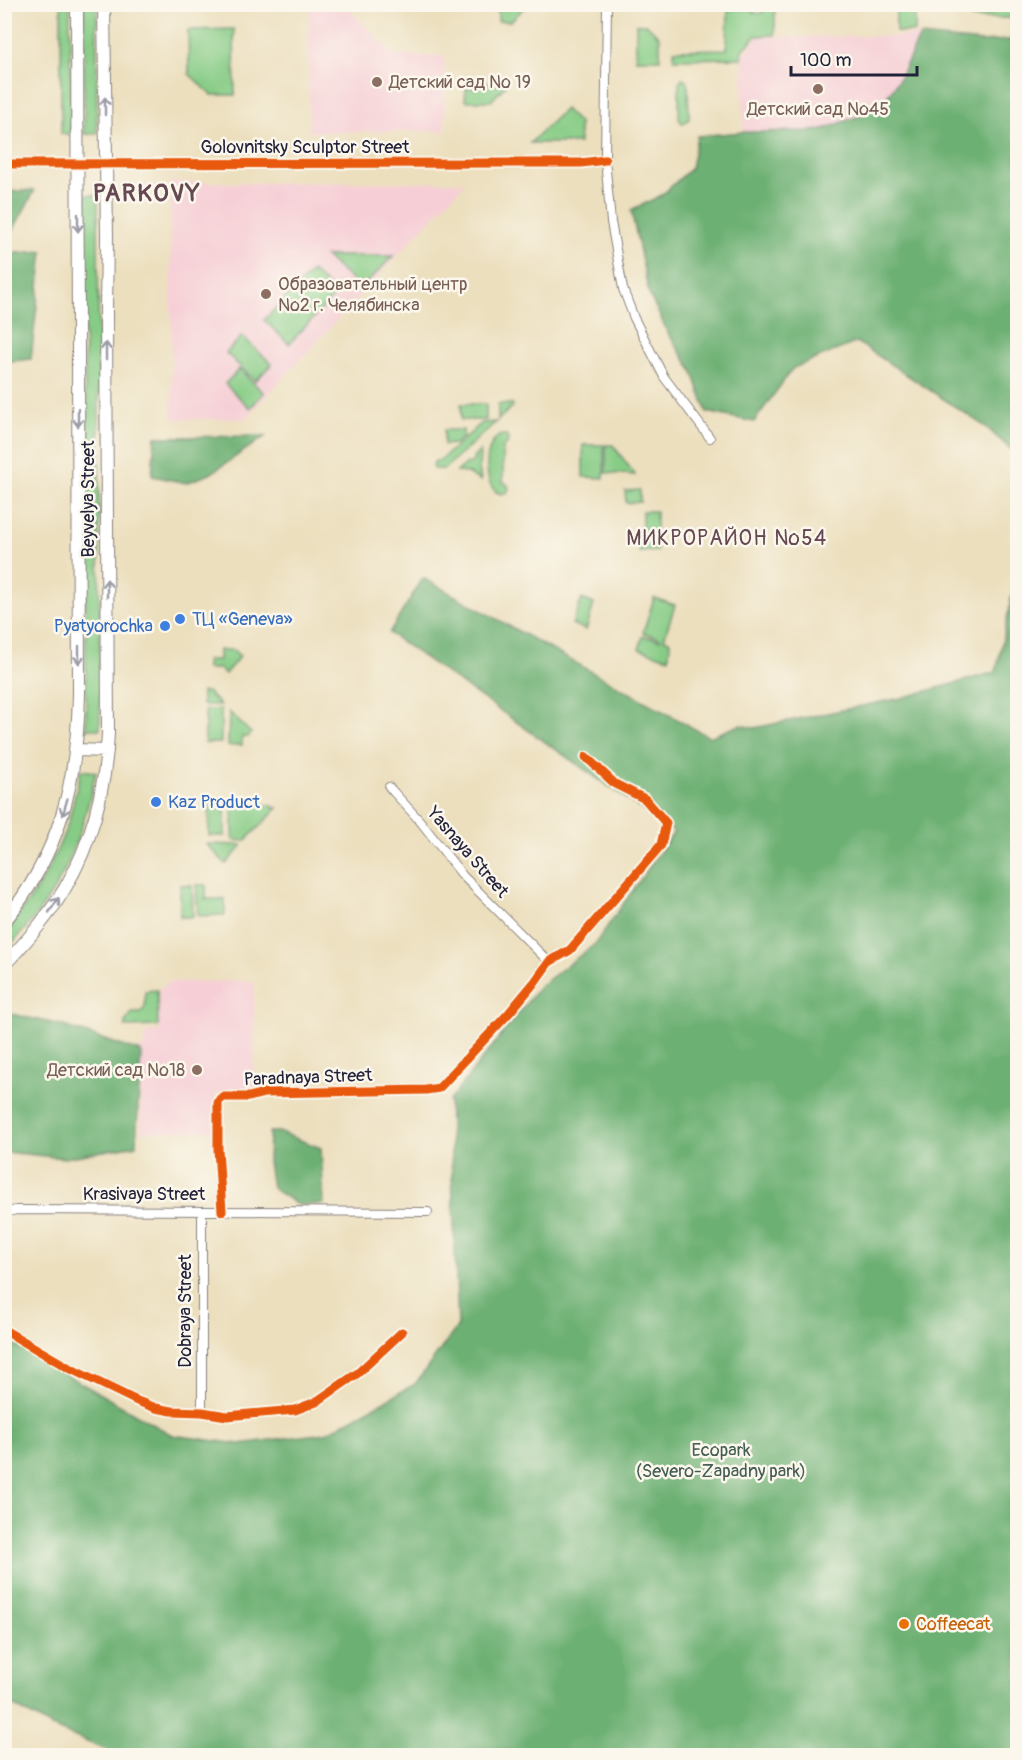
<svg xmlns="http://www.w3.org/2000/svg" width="1022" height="1760" font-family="Pangolin,sans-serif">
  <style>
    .built { fill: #f6cfd6 }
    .green { fill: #87cc86; stroke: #547760; stroke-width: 1.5 }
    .forest { fill: #6db073; stroke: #486957; stroke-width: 1.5 }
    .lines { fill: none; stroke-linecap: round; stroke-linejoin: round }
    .minor-casing { stroke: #87807c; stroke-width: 10 }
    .secondary-casing { stroke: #87807c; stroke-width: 14 }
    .minor { stroke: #fff; stroke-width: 8 }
    .secondary { stroke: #fff; stroke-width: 12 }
    .cycleway-casing { stroke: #fbf7ec; stroke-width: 13 }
    .cycleway { stroke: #e8590c; stroke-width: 9 }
    .oneway { stroke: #9c9ca7 }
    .education-dot { fill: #8d6e63; stroke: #fbf7ec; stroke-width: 2 }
    .shop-dot { fill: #3f7fe0; stroke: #fbf7ec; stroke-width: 2 }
    .food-dot { fill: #e8710a; stroke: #fbf7ec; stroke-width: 2 }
    .labels { text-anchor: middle; stroke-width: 5; stroke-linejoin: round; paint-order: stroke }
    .education-label { font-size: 18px; fill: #785e54; stroke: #fbf7ec; text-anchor: start }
    .street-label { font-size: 18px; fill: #22223b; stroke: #fbf7ec }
    .shop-label { font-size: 18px; fill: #366cbe; stroke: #fbf7ec; text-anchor: start }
    .park-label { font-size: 18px; fill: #455e55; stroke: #fbf7ec }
    .food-label { font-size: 18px; fill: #c56008; stroke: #fbf7ec; text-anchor: start }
    .quarter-label { font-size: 21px; letter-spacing: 1.5px; fill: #654851; stroke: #fbf7ec }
    .district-label { font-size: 24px; font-weight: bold; letter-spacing: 1.5px; fill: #654851; stroke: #fbf7ec }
  </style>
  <rect width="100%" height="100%" fill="#fbf7ec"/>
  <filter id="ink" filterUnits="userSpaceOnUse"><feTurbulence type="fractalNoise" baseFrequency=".0167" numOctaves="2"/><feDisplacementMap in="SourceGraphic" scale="12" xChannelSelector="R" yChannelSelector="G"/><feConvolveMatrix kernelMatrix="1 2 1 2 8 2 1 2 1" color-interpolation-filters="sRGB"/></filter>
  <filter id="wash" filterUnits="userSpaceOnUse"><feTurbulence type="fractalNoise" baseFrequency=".008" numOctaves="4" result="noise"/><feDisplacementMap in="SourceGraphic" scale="24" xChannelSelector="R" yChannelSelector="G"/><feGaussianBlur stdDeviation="1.35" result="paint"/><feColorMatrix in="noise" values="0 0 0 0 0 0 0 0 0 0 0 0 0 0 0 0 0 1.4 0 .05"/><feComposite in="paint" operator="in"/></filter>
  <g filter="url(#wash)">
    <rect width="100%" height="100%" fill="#ecdfbe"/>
    <!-- built -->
    <path class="built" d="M347,8L395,56H444L445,131L309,132V9Z
      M920,36L898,81L887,97L864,114L827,128L813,131L743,132V55L757,37Z
      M170,182L255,183L466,182L245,419H172Z
      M254,981V1092L215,1093L214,1130L141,1132L140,1047H144V1034L159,1030V987H165L167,982Z"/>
    <!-- green -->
    <path class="green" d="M61,5H70L71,134H61Z
      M84,5H97V134H84Z
      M498,5V4L527,5L511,21H498Z
      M764,5H775V35L756,36L742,51V58L674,59V50L727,49L728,9H754V13H763Z
      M896,5H915V32H896Z
      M972,5H1017V18H972Z
      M636,24H646L660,37V59H636Z
      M234,29L235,95H212L189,74L188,30Z
      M682,78L687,80L688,83L689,119L685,123H682L679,119V84Z
      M477,83H506V85L491,101H465L466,88H477Z
      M565,109L579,123V143H530Z
      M84,195H98L100,729H86Z
      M325,256H393L361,289Z
      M312,271L336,294L289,344L264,320Z
      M242,336L272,364L255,381L226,353Z
      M239,369L264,393L250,408L225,384Z
      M461,404H486V420H461Z
      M498,404H512V407L498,420Z
      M496,422L444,469H434L433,465L435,461H439L482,423Z
      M444,430H463V437L455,444L444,445Z
      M501,435L507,436L508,440L507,445L503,447V482L507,484L509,488L507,493C483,501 480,443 501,435Z
      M583,445H604V478L583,477Z
      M606,445H613L635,475L606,473Z
      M480,451L479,467L481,481L467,473L457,472L467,463L468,465L474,460L473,458Z
      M640,490V502L626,503L625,491Z
      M642,511H656V537H642Z
      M657,542V551L639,552V543Z
      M654,598L675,605L664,639L670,641L669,658L639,649L643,636L660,640V638L643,633Z
      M582,599L594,604L586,630L572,624Z
      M219,650H233L240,656L225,674L219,669H207V660H219Z
      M202,692H207L220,705H202Z
      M205,710H221V743H205Z
      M229,712L251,733L248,737H242V745L228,746Z
      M81,770L96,772C86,817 73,863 46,902C34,920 19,936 5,951V932L29,901L45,875L58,848L68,824Z
      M209,803H225V836H209Z
      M233,804L272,805V807L278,808L245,841L233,840Z
      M206,844L242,845V846L226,864Z
      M180,885H192L193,917H180Z
      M196,885H206V898L204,899H225V915L198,916Z
      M157,990L158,1026L125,1027V1022L132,1013H140L145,1007V991Z"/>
    <!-- forest -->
    <path class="forest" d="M920,36L983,42L1017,39V455L986,427L857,342L793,368L754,422L707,412L692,370L669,335L649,294L631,210L662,195L691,168L697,136L743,132L813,131L827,128L864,114L887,97L898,81Z
      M35,190L5,245V192Z
      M43,251L31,359L5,362V254Z
      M266,436L210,474L186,483L152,476L155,437Z
      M1017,571V1755L554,1756V1752L488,1750L486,1756L118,1755L52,1727L5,1701L4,1339L172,1435L239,1444L326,1433L415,1384L458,1326L449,1101L540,986L595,944L674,832L389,633L423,578L709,737L740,725L754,728L901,698L996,672Z
      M7,1013L61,1025L141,1052L136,1145L65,1158L5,1152L4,1015Z
      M269,1132H279L321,1148L324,1204L298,1205L272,1188L268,1162Z"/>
  </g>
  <g filter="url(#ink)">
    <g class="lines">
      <defs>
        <path id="minor" d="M607,4L605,160L611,222L623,289L634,318L664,377L710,438
          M4,164L526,163H581L605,160
          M389,787L420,821L463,876L549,962
          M202,1211V1412
          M222,1211L218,1149V1103L220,1099L223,1097H249L264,1093L426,1090L439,1088L509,1013L534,983L549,962L570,950L661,845L666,823L645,799L615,784L586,757
          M4,1213L16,1210L428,1212
          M4,1330L69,1368L137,1401L156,1408L172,1411L202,1412L227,1416L295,1410L316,1402L358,1373L402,1332"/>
        <path id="secondary" d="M77,750L107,751
          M4,922C61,852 77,781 79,694L77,4
          M4,965C22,946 40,926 55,904C89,854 105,794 108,734L106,311L107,237L104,4"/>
      </defs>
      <!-- minor casing -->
      <use href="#minor" class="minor-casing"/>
      <!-- secondary casing -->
      <use href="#secondary" class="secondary-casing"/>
      <!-- minor -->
      <use href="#minor" class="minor"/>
      <!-- secondary -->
      <use href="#secondary" class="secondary"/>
      <defs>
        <path id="cycleway" d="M4,164L526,163H581L605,160
          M222,1211L218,1149V1103L220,1099L223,1097H249L264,1093L426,1090L439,1088L509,1013L534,983L549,962L570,950L661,845L666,823L645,799L615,784L586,757
          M4,1330L69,1368L137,1401L156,1408L172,1411L202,1412L227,1416L295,1410L316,1402L358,1373L402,1332"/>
      </defs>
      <!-- cycleway casing -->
      <use href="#cycleway" class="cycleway-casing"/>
      <!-- cycleway -->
      <use href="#cycleway" class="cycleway"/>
    </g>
    <!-- one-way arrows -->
    <defs><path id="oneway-shaft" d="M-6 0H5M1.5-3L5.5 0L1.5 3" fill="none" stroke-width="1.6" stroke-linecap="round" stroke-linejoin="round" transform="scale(1.5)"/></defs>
    <g class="oneway">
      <use href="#oneway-shaft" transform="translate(105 106) rotate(-90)"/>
      <use href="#oneway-shaft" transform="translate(78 223) rotate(90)"/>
      <use href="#oneway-shaft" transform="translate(106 351) rotate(-90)"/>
      <use href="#oneway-shaft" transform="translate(78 418) rotate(90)"/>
      <use href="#oneway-shaft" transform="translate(107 588) rotate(-90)"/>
      <use href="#oneway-shaft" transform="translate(79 655) rotate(90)"/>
      <use href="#oneway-shaft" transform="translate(65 807) rotate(106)"/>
      <use href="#oneway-shaft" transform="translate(54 905) rotate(-56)"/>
    </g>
  </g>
  <!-- markers -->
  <g class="education-dot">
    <circle cx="377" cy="82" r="6"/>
    <circle cx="818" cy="89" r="6"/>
    <circle cx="266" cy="294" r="6"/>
    <circle cx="197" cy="1070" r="6"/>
  </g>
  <g class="shop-dot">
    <circle cx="180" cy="619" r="6"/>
    <circle cx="165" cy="626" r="6"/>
    <circle cx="156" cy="802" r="6"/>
  </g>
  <circle class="food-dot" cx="904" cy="1624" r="6"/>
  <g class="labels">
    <!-- education labels -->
    <g class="education-label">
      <text x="389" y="88">Детский сад № 19</text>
      <text x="818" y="115" text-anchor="middle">Детский сад №45</text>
      <text x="278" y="290">Образовательный центр<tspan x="278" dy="21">№2 г. Челябинска</tspan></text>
      <text x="185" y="1076" text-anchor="end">Детский сaд №18</text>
    </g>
    <!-- street labels -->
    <g class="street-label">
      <text x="305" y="153">Golovnitsky Sculptor Street</text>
      <text transform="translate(88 499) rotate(-90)" y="6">Beyvelya Street</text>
      <text transform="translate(468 852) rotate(49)" y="6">Yasnaya Street</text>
      <text transform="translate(308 1077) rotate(-2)" y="6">Paradnaya Street</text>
      <text x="144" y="1200">Krasivaya Street</text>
      <text transform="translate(185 1311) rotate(-90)" y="6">Dobraya Street</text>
    </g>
    <!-- shop labels -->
    <g class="shop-label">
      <text x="192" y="625">ТЦ «Geneva»</text>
      <text x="153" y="632" text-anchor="end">Pyatyorochka</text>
      <text x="168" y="808">Kaz Product</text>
    </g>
    <!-- park labels -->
    <g class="park-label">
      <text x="721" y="1456">Ecopark<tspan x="721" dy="21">(Severo-Zapadny park)</tspan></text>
    </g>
    <!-- food labels -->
    <g class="food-label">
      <text x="916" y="1630">Coffeecat</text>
    </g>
    <!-- quarter labels -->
    <g class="quarter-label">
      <text x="727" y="545">МИКРОРАЙОН №54</text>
    </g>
    <!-- district labels -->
    <g class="district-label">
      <text x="147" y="201">PARKOVY</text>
    </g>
  </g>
  <!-- margin -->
  <rect width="1022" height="1760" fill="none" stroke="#fbf7ec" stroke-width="24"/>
  <!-- scale -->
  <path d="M791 66v9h126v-9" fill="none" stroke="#22223b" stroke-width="3"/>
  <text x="800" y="66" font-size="18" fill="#22223b" stroke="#fbf7ec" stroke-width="4.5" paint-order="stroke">100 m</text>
</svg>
